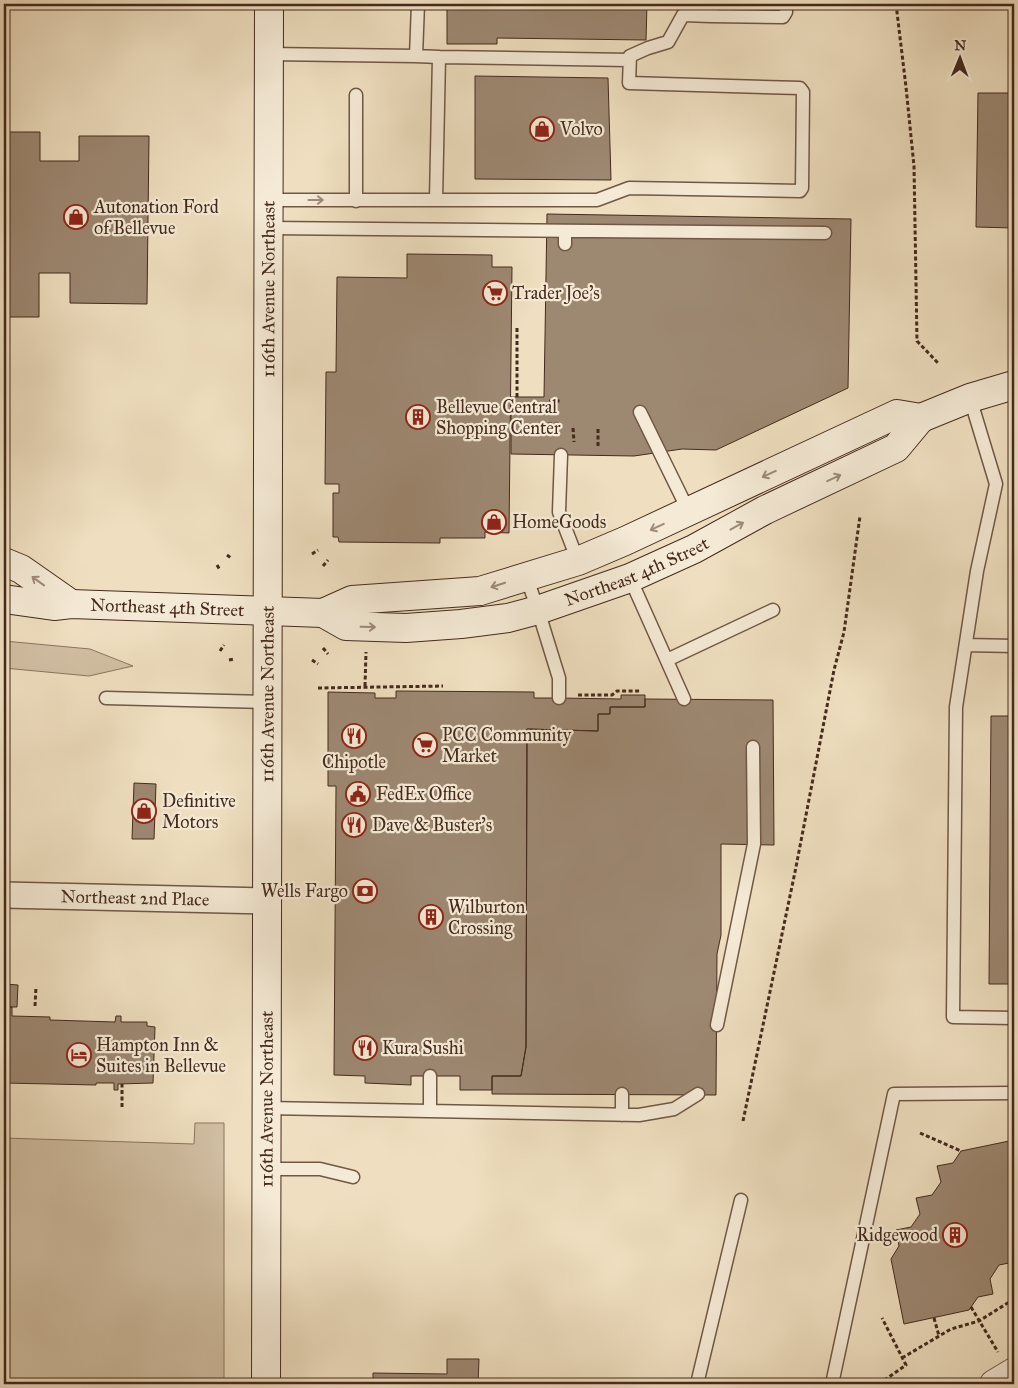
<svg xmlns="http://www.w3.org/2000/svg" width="1018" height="1388" font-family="'IM FELL Great Primer',serif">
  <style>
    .green { fill: #d2c0a4; stroke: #8c7560 }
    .building { fill: #9d8872; stroke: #452a1d }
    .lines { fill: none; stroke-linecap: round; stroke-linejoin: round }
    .service-casing { stroke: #705746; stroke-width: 15 }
    .minor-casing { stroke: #705746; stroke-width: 28 }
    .tertiary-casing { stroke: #705746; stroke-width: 30 }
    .secondary-casing { stroke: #452a1d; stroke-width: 30 }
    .path { stroke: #452a1d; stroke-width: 3; stroke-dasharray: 4 2.5; stroke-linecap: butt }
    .service { stroke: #f5ead6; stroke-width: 12 }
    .minor { stroke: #f5ead6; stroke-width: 25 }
    .tertiary { stroke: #f5ead6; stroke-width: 28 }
    .secondary { stroke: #f5ead6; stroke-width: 28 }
    .oneway { stroke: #9d8a7a }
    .labels { text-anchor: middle; stroke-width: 4.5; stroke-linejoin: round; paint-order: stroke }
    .poi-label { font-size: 18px; fill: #452a1d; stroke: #f5ead6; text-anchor: start }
    .street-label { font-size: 18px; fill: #452a1d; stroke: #f5ead6 }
  </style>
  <rect width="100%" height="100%" fill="#efdfc0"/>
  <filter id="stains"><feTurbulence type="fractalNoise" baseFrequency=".004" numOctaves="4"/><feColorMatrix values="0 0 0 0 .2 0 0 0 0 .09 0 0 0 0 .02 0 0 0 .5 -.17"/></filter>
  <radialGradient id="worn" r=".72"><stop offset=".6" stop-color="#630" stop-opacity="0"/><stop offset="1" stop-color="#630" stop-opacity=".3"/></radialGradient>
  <!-- green -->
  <path class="green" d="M4,641L90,649L133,666L89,676L4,668Z
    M195,1123H224V1384H4V1138L194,1144Z"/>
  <!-- building -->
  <path class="building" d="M447,4H647L646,40L497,38V44H447Z
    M475,76L608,78L611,180L475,179Z
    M978,93H1014V228L976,227Z
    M4,132H40V161H79V136H149L147,304L70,303V273H39V317H4Z
    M547,214L851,219L848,388L716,450L682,449L634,456L511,454V397H544Z
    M407,254L492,255V267H512L509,533L485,532V538H440V543L339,542L338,537H333V493H339V484H325L326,372H336L337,277L407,278Z
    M396,691L534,692V698H559L621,699V695H645V707H610V714H598V731L527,729L526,1047L521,1076H492V1090H460V1076H411V1085L365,1083V1076L334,1075L336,786H328V692L375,693V698H396Z
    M645,699L773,700L774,845L721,844V935L717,954L716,1095L492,1094V1076H521L526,1047L527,729L598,731V714H610V707H645Z
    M991,716H1014V984H989Z
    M134,783L156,784L154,839H132Z
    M4,984L18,985L17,1007H4Z
    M4,1007H12V1016L50,1017V1020L115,1022L116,1016H121V1022H147V1026L155,1027L153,1083L118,1084V1090H114V1083H96V1085L4,1083Z
    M1014,1140V1241L1010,1246L1014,1262L999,1265L990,1279L993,1294L978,1297L969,1310L904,1324L891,1259L899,1246L896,1230L911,1227L920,1214L916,1198L932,1195L941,1182L937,1166L953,1163L961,1151Z
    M447,1359H479L478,1384H373V1373L447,1374Z"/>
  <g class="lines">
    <defs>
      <path id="service" d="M711,4V16L783,17L786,12V4
        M269,54L416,56L418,4
        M416,56L439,57L436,200
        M439,57L629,60
        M268,200H597L629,188L800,191L802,188L803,92L800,88L629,83L630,56L648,48L668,42L683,15L711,16
        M356,201V95
        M268,228L825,233
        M565,244V231
        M970,398L996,484L977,571L956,707L953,1017L1014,1018
        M640,412L689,512
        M561,455L559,512L578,561
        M526,576L538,610L559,678V698
        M630,578L684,699
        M966,645L1014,646
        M667,660L773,610
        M106,698L268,702
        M717,1025L754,844L753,747
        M430,1076V1111
        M622,1094V1115
        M266,1108L639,1115L674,1109L698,1094
        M266,1169H320L353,1177
        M697,1384L741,1200
        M832,1384L894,1094L1014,1093"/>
      <g id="minor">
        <path id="s1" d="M4,895L266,901"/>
      </g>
      <path id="tertiary" d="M994,1384L1014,1372"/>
      <g id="secondary">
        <path d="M4,562L21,569L71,604"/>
        <path id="s2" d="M4,599L54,606L71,604L323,613L352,600L480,591L578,561L625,541L897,414L921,418L970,398L1014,385"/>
        <path id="s3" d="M323,613L346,626L406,628L461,624L508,618L538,610L630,578L694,549L765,510L896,448L921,418"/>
        <path id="s4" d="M266,1384L269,4"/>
      </g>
    </defs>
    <!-- service casing -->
    <use href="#service" class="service-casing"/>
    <!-- minor casing -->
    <use href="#minor" class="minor-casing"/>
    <!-- tertiary casing -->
    <use href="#tertiary" class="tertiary-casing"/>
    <!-- secondary casing -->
    <use href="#secondary" class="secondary-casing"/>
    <!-- path -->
    <path class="path" d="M896,4L906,87L914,166L917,341L938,363
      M517,397V328
      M549,401H561
      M548,424H560
      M573,428L574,442
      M598,446V428
      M312,554L318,550
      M227,555L231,558
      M217,565L220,570
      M323,566L328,560
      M323,648L328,654
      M220,651L224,645
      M229,660L234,659
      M312,660L318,664
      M365,686L366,652
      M318,688L443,686
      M578,695H612L617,691H641
      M35,1006L36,987
      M122,1107V1084
      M743,1121L795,872L834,670L844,632L860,516
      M920,1133L961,1151
      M971,1307L998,1352
      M934,1318L939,1336
      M902,1358L951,1329L979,1321L1014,1299
      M879,1384L906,1365L882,1318"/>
    <!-- service -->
    <use href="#service" class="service"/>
    <!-- minor -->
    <use href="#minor" class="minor"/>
    <!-- tertiary -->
    <use href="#tertiary" class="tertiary"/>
    <!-- secondary -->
    <use href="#secondary" class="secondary"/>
  </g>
  <!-- one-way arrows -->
  <defs><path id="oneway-shaft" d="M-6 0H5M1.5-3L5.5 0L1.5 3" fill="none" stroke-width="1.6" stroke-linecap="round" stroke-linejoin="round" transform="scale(1.25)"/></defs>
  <g class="oneway">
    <use href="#oneway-shaft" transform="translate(316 200)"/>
    <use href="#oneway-shaft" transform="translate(769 474) rotate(155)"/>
    <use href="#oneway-shaft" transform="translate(834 478) rotate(-25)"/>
    <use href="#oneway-shaft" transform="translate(737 526) rotate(-29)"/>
    <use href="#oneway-shaft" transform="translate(657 527) rotate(155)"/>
    <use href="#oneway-shaft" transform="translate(38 581) rotate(-144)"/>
    <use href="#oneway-shaft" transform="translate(498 585) rotate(162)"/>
    <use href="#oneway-shaft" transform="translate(368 627) rotate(1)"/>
  </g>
  <!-- icons -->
  <defs>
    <symbol id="shop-ring" viewBox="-11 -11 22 22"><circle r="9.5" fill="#f5ead6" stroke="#8f2418" stroke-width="1.5"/><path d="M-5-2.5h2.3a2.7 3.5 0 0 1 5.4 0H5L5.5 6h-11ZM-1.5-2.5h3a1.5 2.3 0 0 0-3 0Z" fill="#8f2418"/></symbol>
    <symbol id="supermarket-ring" viewBox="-11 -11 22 22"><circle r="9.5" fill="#f5ead6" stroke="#8f2418" stroke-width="1.5"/><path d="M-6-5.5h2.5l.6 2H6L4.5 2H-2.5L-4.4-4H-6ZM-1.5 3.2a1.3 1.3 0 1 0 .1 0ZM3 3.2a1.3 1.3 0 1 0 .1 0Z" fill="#8f2418"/></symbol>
    <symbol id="building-ring" viewBox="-11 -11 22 22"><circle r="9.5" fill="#f5ead6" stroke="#8f2418" stroke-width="1.5"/><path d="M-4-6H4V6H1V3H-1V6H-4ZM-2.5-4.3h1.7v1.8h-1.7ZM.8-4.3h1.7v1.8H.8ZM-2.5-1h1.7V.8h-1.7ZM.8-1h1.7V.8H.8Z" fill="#8f2418"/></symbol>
    <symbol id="restaurant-ring" viewBox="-11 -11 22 22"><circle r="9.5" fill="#f5ead6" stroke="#8f2418" stroke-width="1.5"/><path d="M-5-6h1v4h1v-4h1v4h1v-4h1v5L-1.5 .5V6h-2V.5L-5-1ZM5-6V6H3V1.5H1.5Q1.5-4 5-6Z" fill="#8f2418"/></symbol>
    <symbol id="civic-ring" viewBox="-11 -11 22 22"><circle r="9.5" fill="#f5ead6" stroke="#8f2418" stroke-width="1.5"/><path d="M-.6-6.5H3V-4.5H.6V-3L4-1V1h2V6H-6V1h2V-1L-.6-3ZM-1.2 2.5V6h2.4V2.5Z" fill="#8f2418"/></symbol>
    <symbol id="bank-ring" viewBox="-11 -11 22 22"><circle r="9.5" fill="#f5ead6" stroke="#8f2418" stroke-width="1.5"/><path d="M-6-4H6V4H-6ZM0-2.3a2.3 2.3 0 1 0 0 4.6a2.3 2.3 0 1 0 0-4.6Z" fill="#8f2418"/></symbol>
    <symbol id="hotel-ring" viewBox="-11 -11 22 22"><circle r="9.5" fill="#f5ead6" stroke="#8f2418" stroke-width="1.5"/><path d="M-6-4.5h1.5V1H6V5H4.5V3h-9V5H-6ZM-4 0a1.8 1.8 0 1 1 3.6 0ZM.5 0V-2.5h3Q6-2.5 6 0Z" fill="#8f2418"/></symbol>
  </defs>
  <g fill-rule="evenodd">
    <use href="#shop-ring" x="528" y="115" width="28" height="28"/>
    <use href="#shop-ring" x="62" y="203" width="28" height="28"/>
    <use href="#supermarket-ring" x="481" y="279" width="28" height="28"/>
    <use href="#building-ring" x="404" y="403" width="28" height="28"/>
    <use href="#shop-ring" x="480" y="508" width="28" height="28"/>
    <use href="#restaurant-ring" x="340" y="722" width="28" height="28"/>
    <use href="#supermarket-ring" x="411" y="731" width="28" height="28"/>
    <use href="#civic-ring" x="344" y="780" width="28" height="28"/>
    <use href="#shop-ring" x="130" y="797" width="28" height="28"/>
    <use href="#restaurant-ring" x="340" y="811" width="28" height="28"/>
    <use href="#bank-ring" x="351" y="877" width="28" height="28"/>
    <use href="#building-ring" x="417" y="903" width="28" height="28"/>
    <use href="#restaurant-ring" x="351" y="1034" width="28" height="28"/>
    <use href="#hotel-ring" x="65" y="1041" width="28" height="28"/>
    <use href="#building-ring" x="941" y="1221" width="28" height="28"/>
  </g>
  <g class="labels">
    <!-- poi labels -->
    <g class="poi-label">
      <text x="560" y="135">Volvo</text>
      <text x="94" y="213">Autonation Ford<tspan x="94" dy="21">of Bellevue</tspan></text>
      <text x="512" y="299">Trader Joe's</text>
      <text x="436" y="413">Bellevue Central<tspan x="436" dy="21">Shopping Center</tspan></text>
      <text x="512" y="528">HomeGoods</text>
      <text x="442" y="741">PCC Community<tspan x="442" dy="21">Market</tspan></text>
      <text x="354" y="768" text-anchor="middle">Chipotle</text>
      <text x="376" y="800">FedEx Office</text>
      <text x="162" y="807">Definitive<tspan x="162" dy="21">Motors</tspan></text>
      <text x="372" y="831">Dave &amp; Buster's</text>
      <text x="348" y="897" text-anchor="end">Wells Fargo</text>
      <text x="448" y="913">Wilburton<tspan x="448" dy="21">Crossing</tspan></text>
      <text x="96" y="1051">Hampton Inn &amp;<tspan x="96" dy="21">Suites in Bellevue</tspan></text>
      <text x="382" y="1054">Kura Sushi</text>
      <text x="938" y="1241" text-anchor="end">Ridgewood</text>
    </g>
    <!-- street labels -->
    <g class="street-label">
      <text dy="6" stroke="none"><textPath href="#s4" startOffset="1095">116th Avenue Northeast</textPath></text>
      <text dy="6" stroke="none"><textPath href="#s3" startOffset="326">Northeast 4th Street</textPath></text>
      <text dy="6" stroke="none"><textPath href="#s2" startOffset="164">Northeast 4th Street</textPath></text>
      <text dy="6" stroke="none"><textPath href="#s4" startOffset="690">116th Avenue Northeast</textPath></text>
      <text dy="6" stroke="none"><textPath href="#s1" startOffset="131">Northeast 2nd Place</textPath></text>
      <text dy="6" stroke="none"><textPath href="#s4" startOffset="285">116th Avenue Northeast</textPath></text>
    </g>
  </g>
  <!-- margin -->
  <rect width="1018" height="1388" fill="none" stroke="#efdfc0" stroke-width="20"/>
  <rect x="5" y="5" width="1008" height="1378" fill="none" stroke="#452a1d" stroke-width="2.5"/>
  <rect x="10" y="10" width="998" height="1368" fill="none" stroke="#452a1d"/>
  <!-- north arrow -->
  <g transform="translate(960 58) rotate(1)" stroke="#f5ead6" stroke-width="4" paint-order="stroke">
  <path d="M0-4L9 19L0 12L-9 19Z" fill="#452a1d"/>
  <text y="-8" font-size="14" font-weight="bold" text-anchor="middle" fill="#452a1d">N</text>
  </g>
  <rect width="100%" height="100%" filter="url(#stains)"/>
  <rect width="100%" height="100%" fill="url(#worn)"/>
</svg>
